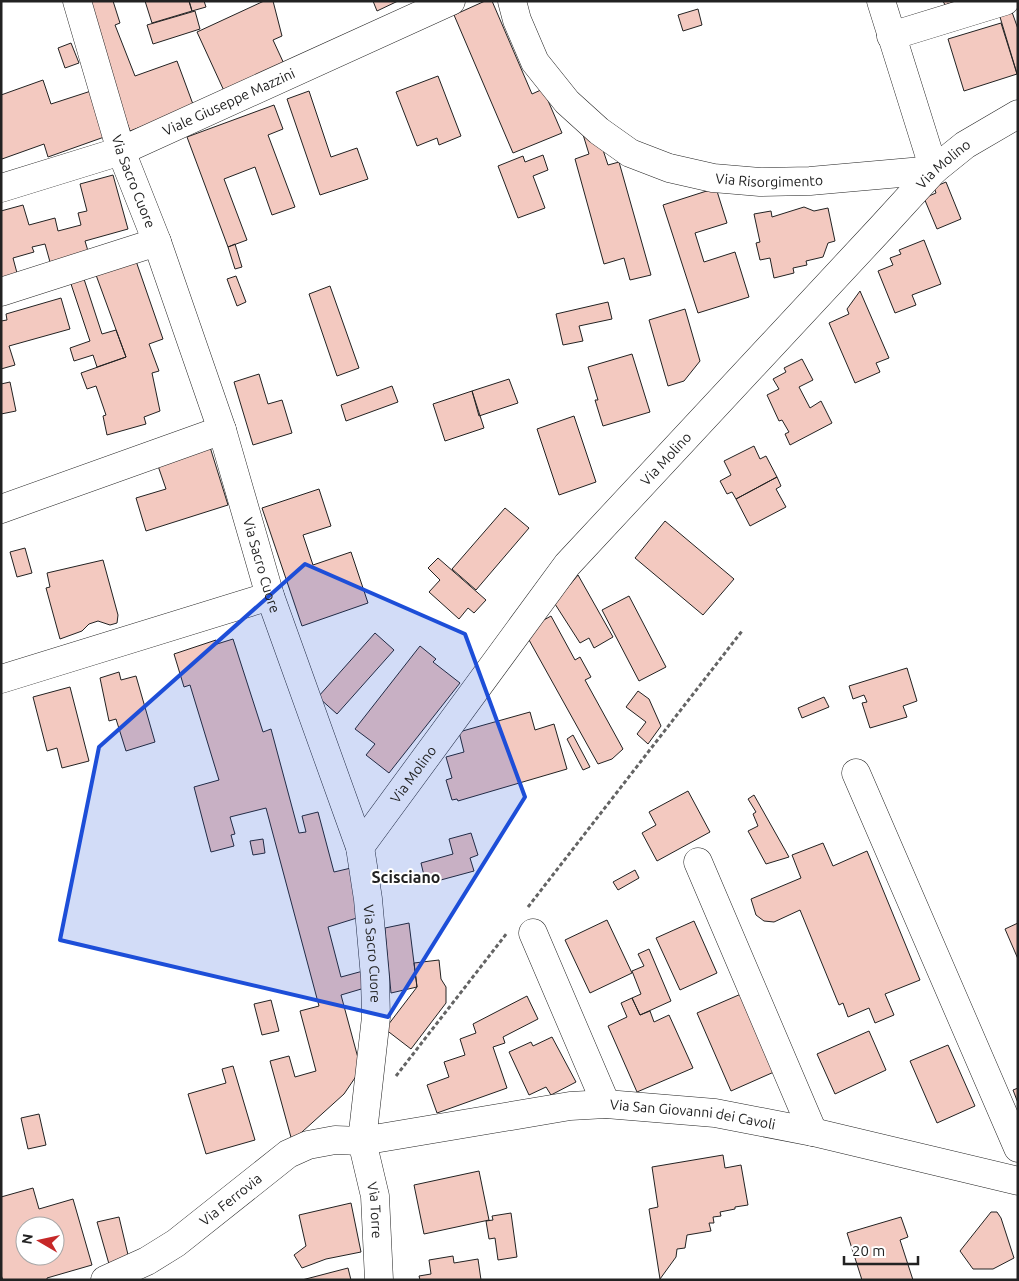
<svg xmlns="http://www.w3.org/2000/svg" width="1019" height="1281" font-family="Ubuntu,sans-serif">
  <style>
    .building { fill: #f3c9c0; stroke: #222; fill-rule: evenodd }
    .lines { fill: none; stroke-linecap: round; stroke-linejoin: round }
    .minor-casing { stroke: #222; stroke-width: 29 }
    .path { stroke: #646464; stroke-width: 3; stroke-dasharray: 4 2.5; stroke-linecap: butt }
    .minor { stroke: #fff; stroke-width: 28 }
    .marked { fill: #1d4ed8; fill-opacity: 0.2; stroke: #1d4ed8; stroke-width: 4; stroke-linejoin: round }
    .labels { text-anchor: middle; stroke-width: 4; stroke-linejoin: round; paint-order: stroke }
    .street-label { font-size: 14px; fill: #222; stroke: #fff }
    .quarter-label { font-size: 16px; font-weight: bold; fill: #222; stroke: #fff }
  </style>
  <rect width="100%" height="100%" fill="#fff"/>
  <!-- building -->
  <path class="building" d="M83,1H113L120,23L115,25L135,76L177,61L194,107L130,131L94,34Z
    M145,1H189L192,11L152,23Z
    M189,1H204L206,7L192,11Z
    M264,1H273L282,36L273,40L285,66L225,93L197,32Z
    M373,1H398L377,11Z
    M485,1H492L532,94L543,89L562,133L513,153L454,15Z
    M943,1H957L945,5Z
    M698,9L702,25L683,31L678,15Z
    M195,11L200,29L153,44L147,25Z
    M1012,12L1018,29V77L1000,17Z
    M1001,23L1017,74L964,91L948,39Z
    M71,43L79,63L65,68L58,48Z
    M438,76L461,136L439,145L437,138L417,146L396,92Z
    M43,80L51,104L91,91L107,136L48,157L44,144L2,159L1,156V95Z
    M309,91L331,157L357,148L368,179L320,195L287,99Z
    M274,105L283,129L268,135L295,207L272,215L255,167L224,179L247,240L228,247L187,137Z
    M581,128L603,150L608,165L619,162L651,275L630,280L624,258L604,264L575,159L589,154Z
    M543,155L548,170L533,176L545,208L518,218L498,166L523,156L525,162Z
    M113,175L128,229L85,241L88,251L50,262L45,244L32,247L34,252L13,258L17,273L1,278V211L23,205L29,225L55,218L58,231L81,225L78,213L87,211L80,184Z
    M946,182L961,219L937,229L924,198L936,193L934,187Z
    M716,188L727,223L695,233L704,262L735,252L749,297L698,313L663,205Z
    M804,207L814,211L828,208L835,241L828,243L823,257L806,261L807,265L793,268L794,273L774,278L770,258L760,260L756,243L760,242L754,214L771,211L772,217Z
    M924,240L941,284L912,295L916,305L895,313L878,271L893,265L890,258L901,254L899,250Z
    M235,244L242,267L235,269L228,247Z
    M136,261L163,339L149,344L159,371L152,373L160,411L144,417L146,424L107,435L103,416L106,415L96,386L87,389L81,373L126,357L96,275Z
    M83,276L102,334L116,330L126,357L97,367L93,355L74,361L70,348L90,341L70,281Z
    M236,276L246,302L237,306L227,279Z
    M330,286L359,368L337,376L309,294Z
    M860,291L889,358L876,363L880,372L855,383L829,323L849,314L847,309Z
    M61,298L70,329L9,346L15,365L1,369V321L7,320L6,314Z
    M608,302L612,319L579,326L583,341L563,345L556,314Z
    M685,309L700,361L684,381L668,386L649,320Z
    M632,354L650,412L603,426L595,400H598L588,367Z
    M802,359L813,380L799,387L810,408L821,401L832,423L790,445L785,434L789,432L782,420L779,421L767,395L779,389L773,379L786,372L784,368Z
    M259,374L268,404L282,400L292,433L253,445L234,382Z
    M509,379L518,403L479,416L472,391Z
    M10,382L16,411L1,414V384Z
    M392,386L398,402L346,421L341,405Z
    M472,391L484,428L445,441L433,404Z
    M574,416L596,482L559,495L537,429Z
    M754,446L760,459L766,456L777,477L736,499L732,492L727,494L720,481L731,475L724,461Z
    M210,447L228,505L146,531L136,498L166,489L157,463Z
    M777,477L781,486L776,489L786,507L750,526L736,499Z
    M319,489L331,526L303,535L313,565L351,552L368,603L302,626L262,508Z
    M505,508L529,528L476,590L452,569Z
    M665,521L734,579L703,615L635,558Z
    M25,548L32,573L17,577L10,552Z
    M438,558L486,600L474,613L468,608L459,619L429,592L440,580L428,568Z
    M103,560L118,615L117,623L110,625L98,621L89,624L82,631L60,639L46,588L50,587L47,573Z
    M578,575L613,637L594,648L589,638L580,643L555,604L564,592Z
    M629,596L666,667L639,681L602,610Z
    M551,616L575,660L580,657L591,677L585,680L623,749L612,759L598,764L524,631Z
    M375,633L394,650L337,714L318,697Z
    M233,639L263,732L271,729L299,833L306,832L302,816L318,812L334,872L351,868L360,917L328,927L341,977L363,971L368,987L341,995L361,1069L344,1094L292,1141L270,1061L289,1056L295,1077L316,1071L300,1011L319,1006L266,808L230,817L235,834L231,835L234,846L211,852L194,787L219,780L190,685L184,687L174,654L216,640L217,644Z
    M420,646L436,659L433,662L460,683L389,773L366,755L375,744L355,729Z
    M907,668L917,701L903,706L907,717L870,728L862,703L867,702L864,695L853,699L849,686Z
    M119,672L121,680L136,676L155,742L126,751L116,719L109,721L100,678Z
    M70,687L89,761L62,768L57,748L47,751L33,697Z
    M638,691L649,699L661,726L648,744L637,734L646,722L626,707Z
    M824,697L829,707L802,718L798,708Z
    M530,712L535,730L554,724L567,769L458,801L457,799L452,800L446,780L452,778L446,757L464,752L459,732Z
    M573,735L590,767L583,770L567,739Z
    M688,791L710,832L657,861L642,833L656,825L649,812Z
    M754,795L789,857L766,864L748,831L758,826L753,814L756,812L748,799Z
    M471,833L478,855L470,858L474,871L426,884L421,863L453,854L449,839Z
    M263,839L265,853L253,855L250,841Z
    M823,843L833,866L867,851L920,980L885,994L894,1015L875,1023L869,1008L848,1017L843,1003L839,1005L800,910L774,922L764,921L756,915L751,899L801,878L792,855Z
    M635,870L639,878L618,890L613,882Z
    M607,920L632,973L590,993L565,940Z
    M694,921L717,973L680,990L656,938Z
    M409,923L417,987L391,993L385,928Z
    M1018,923V959L1005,929Z
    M649,949L671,1001L640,1015L632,998L641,994L632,971L644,966L638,954Z
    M439,960L441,979L446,987V1003L411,1049L385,1029L417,987L414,963Z
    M741,994L774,1072L731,1091L697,1013Z
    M527,996L538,1019L503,1037L505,1043L493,1047L507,1088L437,1113L427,1085L449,1077L444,1062L465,1055L460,1039L476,1033L473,1024Z
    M632,998L640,1015L650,1011L654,1022L669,1015L693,1068L637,1092L608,1026L627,1017L621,1003Z
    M271,1000L279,1031L262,1035L254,1004Z
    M869,1031L886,1070L835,1094L817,1054Z
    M552,1037L576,1082L551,1095L546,1087L529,1095L509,1052L531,1042L533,1046Z
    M948,1045L975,1106L937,1123L910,1061Z
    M233,1066L255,1140L206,1154L188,1094L226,1083L222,1069Z
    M1018,1088V1103L1013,1090Z
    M39,1114L46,1145L28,1149L21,1118Z
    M723,1155L725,1168L741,1165L748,1205L735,1207V1209L720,1212L721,1216L713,1217L714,1223H709L711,1231L687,1235L685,1248L677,1249L676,1257L660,1279L649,1209L658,1207L652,1167Z
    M479,1171L489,1220L424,1234L414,1185Z
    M33,1188L39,1209L73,1199L92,1265L47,1278V1280H3L1,1275V1197ZM25,1226H55V1256H25Z
    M351,1203L361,1252L326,1259L302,1268L294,1255L306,1246L299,1215Z
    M991,1212H997L1001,1218L1014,1258L993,1269H973L960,1251Z
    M511,1213L517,1257L498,1260L495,1238L489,1239L486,1221L493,1220L492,1216Z
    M119,1217L129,1259L109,1264L97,1222Z
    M901,1217L908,1237L900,1240L913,1280H862L847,1233Z
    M453,1256L454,1263L478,1259L481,1280H420L419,1276L431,1274L429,1260Z
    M348,1268L351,1280H302Z"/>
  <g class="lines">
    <defs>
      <g id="minor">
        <path id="s1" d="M77,1L121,151L157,242L222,430L270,596L360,847L368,899L375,977L376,1017L362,1141L375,1196L379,1280"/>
        <path id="s2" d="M512,1L517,20L535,62L567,102L599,131L630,153L669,168L713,178L760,182L810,181L934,170"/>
        <path d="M881,1L934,170"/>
        <path d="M891,36L1005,1"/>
        <path id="s3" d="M1,188L121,151L451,1"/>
        <path d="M1,292L157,242"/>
        <path d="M1,509L222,430"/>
        <path d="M1,679L270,596"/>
        <path d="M856,773L1018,1148"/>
        <path id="s4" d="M360,847L567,565L881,228L934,170L965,145L1018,114"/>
        <path d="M698,862L813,1132"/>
        <path d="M533,933L606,1104"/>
        <path id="s5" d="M105,1280L147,1261L176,1243L288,1154L308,1145L335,1140L362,1141L570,1106L606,1104L715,1113L813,1132L1018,1181"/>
      </g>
    </defs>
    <!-- minor casing -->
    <use href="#minor" class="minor-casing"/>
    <!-- path -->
    <path class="path" d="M528,907L742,631
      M396,1076L507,933"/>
    <!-- minor -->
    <use href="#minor" class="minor"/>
  </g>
  <!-- marked area -->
  <path class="marked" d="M305,564L465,634L525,797L388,1017L60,940L99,747Z"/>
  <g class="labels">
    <!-- street labels -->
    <g class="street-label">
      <text dy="5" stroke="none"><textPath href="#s3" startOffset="244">Viale Giuseppe Mazzini</textPath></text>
      <text dy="5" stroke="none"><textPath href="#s4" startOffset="900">Via Molino</textPath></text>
      <text dy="5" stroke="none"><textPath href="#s2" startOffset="341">Via Risorgimento</textPath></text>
      <text dy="5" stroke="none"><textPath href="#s1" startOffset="189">Via Sacro Cuore</textPath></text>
      <text dy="5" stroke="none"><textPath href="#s4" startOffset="495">Via Molino</textPath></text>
      <text dy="5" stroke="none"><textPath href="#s1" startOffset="594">Via Sacro Cuore</textPath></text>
      <text dy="5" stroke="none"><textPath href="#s4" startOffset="90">Via Molino</textPath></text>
      <text dy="5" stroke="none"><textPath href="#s1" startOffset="1000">Via Sacro Cuore</textPath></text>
      <text dy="5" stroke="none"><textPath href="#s5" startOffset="634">Via San Giovanni dei Cavoli</textPath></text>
      <text dy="5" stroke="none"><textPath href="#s5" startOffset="150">Via Ferrovia</textPath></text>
      <text dy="5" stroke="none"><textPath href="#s1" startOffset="1259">Via Torre</textPath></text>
    </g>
    <!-- quarter labels -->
    <g class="quarter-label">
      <text x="406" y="883">Scisciano</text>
    </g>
  </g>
  <!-- border -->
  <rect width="1019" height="1281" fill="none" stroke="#222222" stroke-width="5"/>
  <!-- north arrow -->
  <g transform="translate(40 1241) rotate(279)"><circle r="24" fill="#ffffff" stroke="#a7a7a7"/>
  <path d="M0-4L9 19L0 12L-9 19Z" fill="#c62828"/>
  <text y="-8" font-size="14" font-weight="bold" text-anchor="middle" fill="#222222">N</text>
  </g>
  <!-- scale -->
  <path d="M844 1256v8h74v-8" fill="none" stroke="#222222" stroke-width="2.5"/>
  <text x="852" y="1256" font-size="15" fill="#222222" stroke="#ffffff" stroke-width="4" paint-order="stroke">20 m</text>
</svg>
